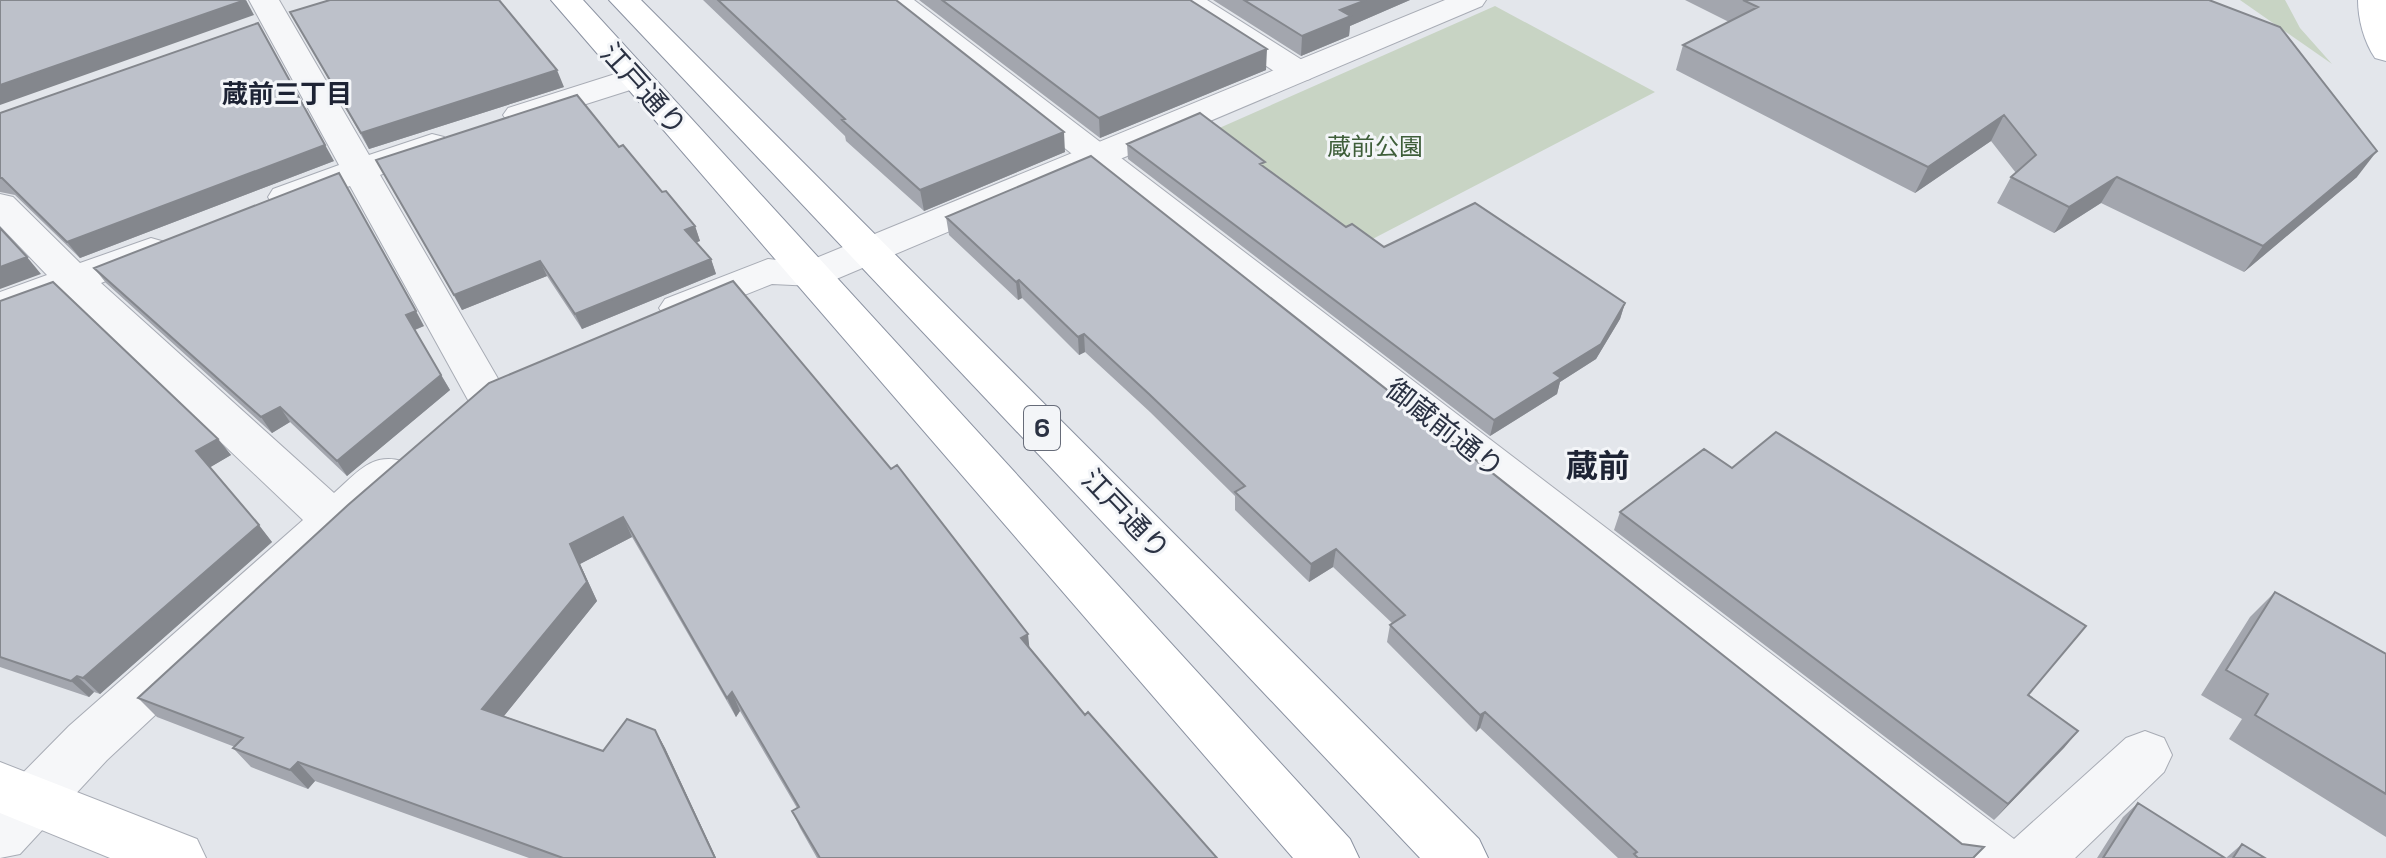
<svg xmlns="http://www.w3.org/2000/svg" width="2386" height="858" font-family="'Space Grotesk','Noto Sans JP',sans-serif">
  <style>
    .green { fill: #c8d4c4 }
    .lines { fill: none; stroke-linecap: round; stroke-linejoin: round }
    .minor-casing { stroke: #a8acb5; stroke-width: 2 }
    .tertiary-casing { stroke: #a8acb5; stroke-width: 2 }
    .secondary-casing { stroke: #a8acb5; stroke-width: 2 }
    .primary-casing { stroke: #a3a9b6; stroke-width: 2 }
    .trunk-casing { stroke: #8b92a1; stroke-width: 2 }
    .minor { fill: #f6f7f9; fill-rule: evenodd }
    .tertiary { fill: #f6f7f9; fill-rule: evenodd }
    .secondary { fill: #fff; fill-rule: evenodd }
    .primary { fill: #fff; fill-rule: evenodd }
    .trunk { fill: #fff; fill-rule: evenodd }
    .wall { fill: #a3a6ae }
    .shaded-wall { fill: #84878d }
    .building { fill: #bdc1ca; stroke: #84878d; stroke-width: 2 }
    .labels { text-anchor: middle; stroke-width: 6; stroke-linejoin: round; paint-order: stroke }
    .far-park-label { font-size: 24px; fill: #3e5e39; stroke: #f3f5f8 }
    .far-neighbourhood-label { font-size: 26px; font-weight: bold; fill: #1d2334; stroke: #f3f5f8 }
    .shield { fill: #f3f5f8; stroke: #676c79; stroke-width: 2 }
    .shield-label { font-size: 26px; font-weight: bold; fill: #2b3243 }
    .street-label { font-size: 28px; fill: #2b3243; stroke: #f3f5f8 }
    .quarter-label { font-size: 32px; font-weight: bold; fill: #1d2334; stroke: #f3f5f8 }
  </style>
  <rect width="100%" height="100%" fill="#e3e6eb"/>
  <!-- green -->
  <path class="green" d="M2240,0H2285L2300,28L2332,64Z
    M1495,6L1655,92L1361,245L1208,133Z"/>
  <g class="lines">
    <defs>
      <path id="minor" d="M249,0H279L369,155L432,134L444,137L449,144L444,151L380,175L504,389L498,400L483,404L468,400L350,186L286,208L273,205L268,197L273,189L339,165Z
        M880,0H914L2014,839L2126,738L2145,731L2164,738L2172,755L2164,772L2075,858H1950Z
        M1171,0H1207L1310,65L1314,72L1310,79L1298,82L1286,79L1175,6Z
        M634,68L646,71L650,78L646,85L520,125L508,122L503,115L508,108Z
        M0,194L13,197L80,263L151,238L165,242L170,250L165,258L101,283L334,493C356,474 371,452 402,461L409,473L402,485L107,760L20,854L0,858V796L69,726L303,520L67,296L0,320V292L47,275L0,226Z
        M768,259L827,265L833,274L827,283L813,286L772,284L679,321L665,317L659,308L665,299Z"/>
      <path id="tertiary" d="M1445,0H1486L1482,6L827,283L813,286L799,283L793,274L799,265Z"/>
      <path id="secondary" d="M0,762L197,839L206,858H110L0,813Z"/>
      <path id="primary" d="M2358,0H2386V61L2375,58C2364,42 2358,19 2358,0Z"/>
      <path id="trunk" d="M551,0H583L1350,839L1359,858H1293Z
        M609,0H641L1479,839L1488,858H1420Z"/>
    </defs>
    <!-- minor casing -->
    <use href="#minor" class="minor-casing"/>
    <!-- tertiary casing -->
    <use href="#tertiary" class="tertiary-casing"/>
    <!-- secondary casing -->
    <use href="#secondary" class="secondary-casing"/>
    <!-- primary casing -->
    <use href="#primary" class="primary-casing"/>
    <!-- trunk casing -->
    <use href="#trunk" class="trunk-casing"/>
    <!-- minor -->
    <use href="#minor" class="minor"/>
    <!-- tertiary -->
    <use href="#tertiary" class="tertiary"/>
    <!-- secondary -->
    <use href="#secondary" class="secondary"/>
    <!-- primary -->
    <use href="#primary" class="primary"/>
    <!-- trunk -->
    <use href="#trunk" class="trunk"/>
  </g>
  <!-- wall -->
  <path class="wall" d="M703,0H896L1065,152L924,211L846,141L845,136Z
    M919,0H1190L1266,70L1100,138Z
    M1213,0H1410L1350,26L1349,36L1301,56Z
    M1685,0H2209L2357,177L2244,272L2101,203L2054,233L1997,203L2011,177L2016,173L1991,141L1915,193L1676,70L1683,45L1729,22Z
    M290,12L564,87L369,149Z
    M0,113L334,161L80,258L15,195L0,192Z
    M1127,144L1265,168L1346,227L1384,247L1625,303L1620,319L1596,359L1560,382L1557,394L1490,436L1128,159Z
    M619,147L695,226L700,241L696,242L711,259L716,274L582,329L547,276L462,310L376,160Z
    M946,217L1962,844L1984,847L1974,858H1618L1480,728L1476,732L1387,642L1390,625L1392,623L1333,567L1309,582L1235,510V496L1150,412L1085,352L1079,355L1022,298L1018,300L949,235Z
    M94,268L424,326L415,330L450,390L347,476L290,422L272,433L106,283Z
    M0,301L218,439L231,455L210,467L272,542L100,694L94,692L89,697L0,667Z
    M489,383L1030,648L1085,715L1217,858H817L800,828L792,811L797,808L740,711L736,717L632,537L580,564L597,601L504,716L603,751L655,730L665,748L716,858H529L315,781L308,789L251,767L233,748L235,747L157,717L138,698Z
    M1620,512L2028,695L2078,731L1994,820L1614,530Z
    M2275,592L2386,654V837L2229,739L2242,719L2201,695L2250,617Z
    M2138,803L2225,858H2097L2123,817Z
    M2242,844L2265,858H2226Z"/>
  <!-- shaded-wall -->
  <path class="shaded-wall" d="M246,0L254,15L0,105V85Z
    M1366,0H1410L1350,26L1349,36L1301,56L1302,36L1340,10Z
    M258,23L334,161L80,258L67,242Z
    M1267,49L1266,70L1100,138L1099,118Z
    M557,70L564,87L369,149L361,133Z
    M2004,115L1991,141L1915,193L1928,167Z
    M1064,132L1065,152L924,211L920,190Z
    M2377,151L2357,177L2244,272L2263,246Z
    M2117,177L2101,203L2054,233L2069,207Z
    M695,226L700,241L690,245L685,230Z
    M27,257L41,274L0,289V267Z
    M711,259L716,274L582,329L575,314Z
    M540,261L547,276L462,310L454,295Z
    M1019,280L1022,298L1018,300L1016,282Z
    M1625,303L1620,319L1596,359L1560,382L1557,394L1490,436L1494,420Z
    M416,311L424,326L414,330L406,315Z
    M1084,334L1085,352L1079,355L1078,337Z
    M441,375L450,390L347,476L337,461Z
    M280,407L290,422L272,433L261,417Z
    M218,439L231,455L209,468L196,451Z
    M623,517L632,537L580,564L597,601L495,727L482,709L570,544Z
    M259,525L272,542L100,694L83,678Z
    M1336,549L1333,567L1309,582L1311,564Z
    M1028,634L1030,653L1021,638Z
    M77,676L94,692L89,697L71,681Z
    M732,692L740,711L736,717L727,698Z
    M1485,712L1480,728L1476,732L1480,715Z
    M655,730L665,748L716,858H715Z
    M2078,731L2064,748L1994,820L2008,804Z
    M298,762L315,781L308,789L290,770Z"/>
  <!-- building -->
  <path class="building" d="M0,0H245L0,85Z
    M330,0H499L557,70L361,133L290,12Z
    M718,0H896L1064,132L920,190L842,120L845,119Z
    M942,0H1190L1267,49L1099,118Z
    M1244,0H1366L1340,10L1351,16L1302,36Z
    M1743,0H2209L2280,27L2377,151L2263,246L2117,177L2069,207L2011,177L2036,155L2004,115L1928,167L1683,45L1758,7Z
    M258,23L325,145L67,242L2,178H0V113Z
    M577,95L619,147L623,145L662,192L666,191L695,226L685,230L711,259L575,314L540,261L454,295L376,160Z
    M1200,113L1265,162L1260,164L1346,227L1352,224L1384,247L1475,203L1625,303L1601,344L1554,373L1561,378L1494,420L1127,144Z
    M1091,156L1962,844L1984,847L1973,858H1638L1634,854L1637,852L1485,712L1480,715L1390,625L1405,615L1336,549L1311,564L1235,492L1245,486L1149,394L1084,334L1078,337L1019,280L1016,282L946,217Z
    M339,173L416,311L406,315L441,375L337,461L280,407L261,417L94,268Z
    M0,228L27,257L0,267Z
    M733,281L891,469L897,465L1028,634L1021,638L1085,715L1088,712L1217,858H820L792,811L799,807L732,692L727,698L623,517L570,544L587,582L482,709L603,751L627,719L655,730L715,858H563L298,762L290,770L233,748L243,738L138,698L348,505L489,383Z
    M53,282L218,439L196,451L259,525L83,678L77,676L71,681L0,657V301Z
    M1776,432L2086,626L2028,695L2078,731L2008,804L1620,512L1704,449L1732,468Z
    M2275,592L2386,654V794L2255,715L2268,694L2226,670Z
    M2138,803L2225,858H2103Z
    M2242,844L2265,858H2233Z"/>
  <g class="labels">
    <!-- far-park labels -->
    <g class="far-park-label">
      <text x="1375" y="155">蔵前公園</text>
    </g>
    <!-- far-neighbourhood labels -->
    <g class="far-neighbourhood-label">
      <text x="287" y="103">蔵前三丁目</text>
    </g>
    <!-- shield labels -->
    <rect class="shield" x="1024" y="406" width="36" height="44" rx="6"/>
    <g class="shield-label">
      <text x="1042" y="437">6</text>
    </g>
    <!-- street labels -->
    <g class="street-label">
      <text transform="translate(644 89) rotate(48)" y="10">江戸通り</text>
      <text transform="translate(1445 428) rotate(38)" y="10">御蔵前通り</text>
      <text transform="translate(1126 514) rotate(46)" y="10">江戸通り</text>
    </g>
    <!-- quarter labels -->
    <g class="quarter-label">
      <text x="1598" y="477">蔵前</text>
    </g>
  </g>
</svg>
